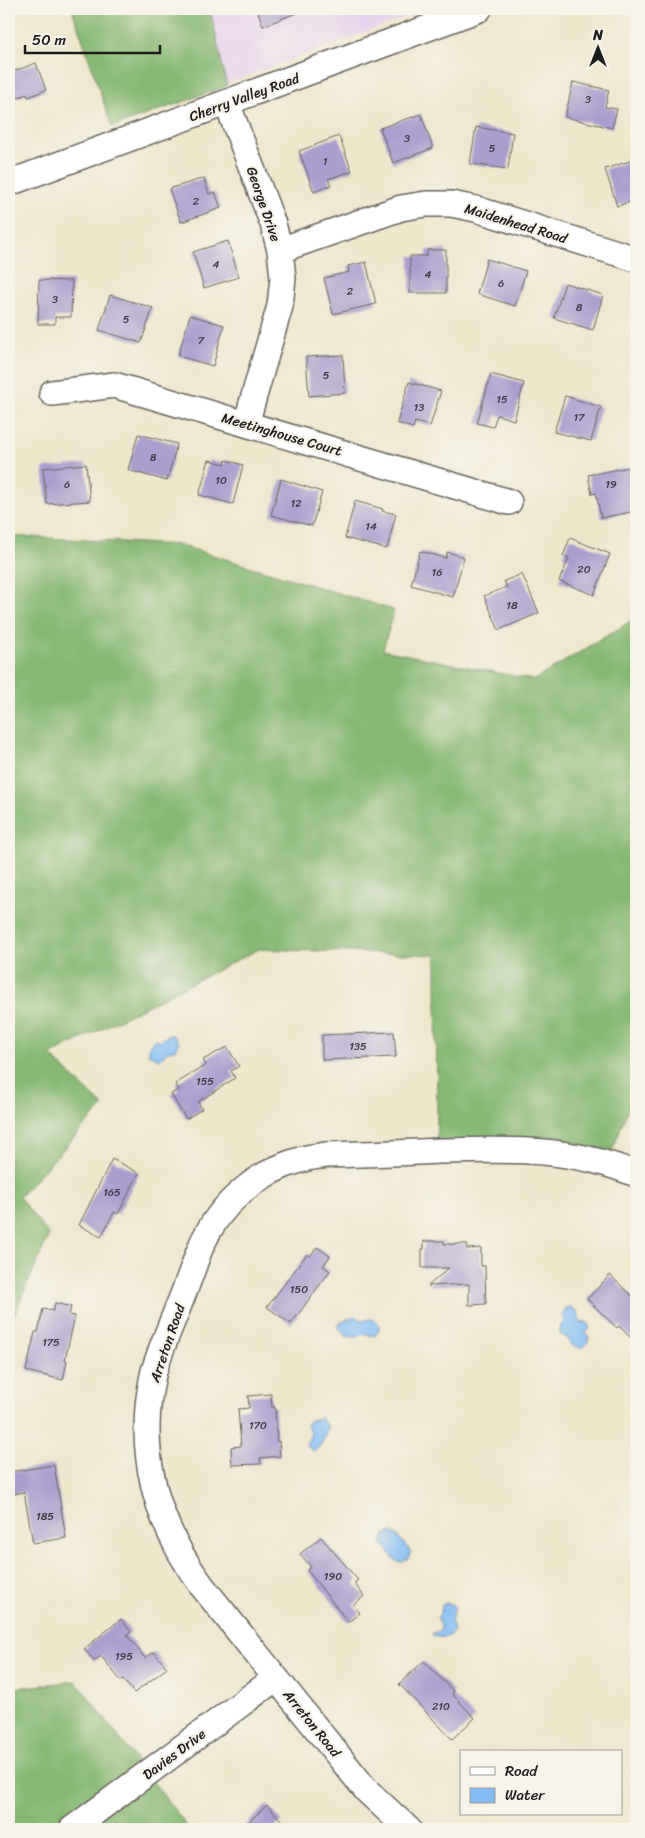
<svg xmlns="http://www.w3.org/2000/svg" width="645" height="1838" font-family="Sriracha,sans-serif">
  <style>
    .built { fill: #e8d2ee }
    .forest { fill: #86b873; stroke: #516a48 }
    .water { fill: #82bcf4; stroke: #4f6c88 }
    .building { fill: #ab9ece }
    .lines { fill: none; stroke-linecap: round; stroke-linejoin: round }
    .minor-casing { stroke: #66635a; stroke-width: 28 }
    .minor { stroke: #fff; stroke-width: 25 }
    .labels { text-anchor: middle; stroke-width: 4.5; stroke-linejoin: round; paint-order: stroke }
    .number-label { font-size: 11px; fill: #403c48 }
    .street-label { font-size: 14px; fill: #1c1c1c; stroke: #f7f3e8 }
  </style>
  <rect width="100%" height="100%" fill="#f7f3e8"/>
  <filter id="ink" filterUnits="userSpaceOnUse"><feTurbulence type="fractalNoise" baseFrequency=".02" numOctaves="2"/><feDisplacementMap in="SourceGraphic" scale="10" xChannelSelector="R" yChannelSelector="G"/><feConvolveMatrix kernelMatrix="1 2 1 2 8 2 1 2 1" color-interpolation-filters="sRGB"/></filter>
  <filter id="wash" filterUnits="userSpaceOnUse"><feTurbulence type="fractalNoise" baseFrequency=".0096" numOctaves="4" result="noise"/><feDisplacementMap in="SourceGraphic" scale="20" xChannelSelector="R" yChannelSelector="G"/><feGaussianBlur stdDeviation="1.12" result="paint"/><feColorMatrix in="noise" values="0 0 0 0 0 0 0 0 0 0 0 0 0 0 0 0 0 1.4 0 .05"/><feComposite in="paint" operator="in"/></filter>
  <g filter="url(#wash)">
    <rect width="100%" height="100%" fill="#eee7cc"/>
    <!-- built -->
    <path class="built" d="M190,9H428L219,86Z"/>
    <!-- forest -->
    <path class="forest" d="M72,9H210L227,86L112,127Z
      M9,536L179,545L394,610L383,650L534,680L636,618V1087L607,1165L437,1152L436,955L259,949L50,1055L103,1106L19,1197L49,1235L9,1327Z
      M76,1681L189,1829H9V1689Z"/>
    <!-- water -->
    <path class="water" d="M169,1035H173L179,1042L175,1050L168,1051L160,1059L148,1054L150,1044L155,1039L160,1041Z
      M570,1307L577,1311L581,1323L587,1322L590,1328L586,1332L589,1337L588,1342L582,1348L573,1346L567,1338L560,1334V1326L564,1322L562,1315L566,1308Z
      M354,1316L362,1320L373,1319L379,1325V1330L375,1336L365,1334L353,1337L346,1336L338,1327L340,1323Z
      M321,1418L327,1426C326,1435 321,1450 312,1451L306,1445L311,1434L306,1424L310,1420Z
      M392,1532L396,1534L411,1552L407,1560L402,1562H397L382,1543L385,1534Z
      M446,1603L453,1604L455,1608L451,1620L454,1630C450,1638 441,1639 433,1636V1633L440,1631L441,1627L438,1621V1616L441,1612L442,1605Z"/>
    <g id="blocks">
      <!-- building -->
      <path class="building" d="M257,9H304V10L263,26Z
        M36,63L46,90L28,97L27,94L9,101V73Z
        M573,82L609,90L605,107L617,109L612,128L565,117Z
        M421,114L433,148L393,163L380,128Z
        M476,127L513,133L508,169L470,164Z
        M339,136L352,171L328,179L331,185L314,192L299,151Z
        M636,159V200L617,206L605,169Z
        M204,178L209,194L215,192L221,208L181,222L169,189Z
        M228,241L239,277L204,288L193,252Z
        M427,250H446V293H410V256H427Z
        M487,259L526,271L515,306L477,294Z
        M366,262L376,304L333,314L324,278L349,272L348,266Z
        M39,280L72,281L71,317H55V324H38Z
        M565,283L603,295L593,330L554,318Z
        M110,295L153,308L141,343L99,330Z
        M190,315L224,325L213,366L178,356Z
        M343,355L345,393L309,396L306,357Z
        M491,374L524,383L514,420L497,415L493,427L477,423Z
        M409,382L441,391L430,426L415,422L413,428L397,423Z
        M565,396L601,407L591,441L554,432Z
        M138,434L177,444L167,481L128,470Z
        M209,460L225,464L226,460L243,465L233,504L199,495Z
        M86,464L90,501L47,504L43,468Z
        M630,467L636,502V511L601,518L596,493L592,494L588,475Z
        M281,479L322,492L312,526L271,515Z
        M355,501L383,509L382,511L396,514L387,549L345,538Z
        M570,538L610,554L594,595L559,581L569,558L563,556Z
        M420,551L446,558L447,552L464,557L453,597L411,585Z
        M522,574L539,613L499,630L484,596L507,587L504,581Z
        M394,1032L396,1057L322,1060V1035Z
        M227,1047L239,1066L231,1071L235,1078L198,1102L202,1109L186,1119L171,1094L179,1090L175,1084L206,1065L203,1060Z
        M112,1159L139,1173L118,1214L114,1212L101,1237L79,1225Z
        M424,1241H444V1244H467V1249L481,1248V1266H485L486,1304L469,1305V1284L428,1286L449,1268H422V1249H424Z
        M317,1247L330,1256L323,1266L330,1271L291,1324L267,1307L307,1254L310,1256Z
        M610,1275L636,1300V1343L619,1326L617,1328L587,1299Z
        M55,1303L71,1307L69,1315L75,1316L65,1360L67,1361L63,1380L26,1371L35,1332H38L43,1309L53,1311Z
        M271,1394L272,1407H275L277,1442L279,1441L280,1456L260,1458L261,1464L232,1465L231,1447L241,1446L238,1409L249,1408L248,1396Z
        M54,1465L66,1538L33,1543L24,1492L12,1494L9,1472Z
        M321,1537L358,1580L354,1583L364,1596L353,1605L360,1613L348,1622L307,1570L311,1567L300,1554Z
        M121,1619L131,1632L127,1635L145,1658L154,1652L167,1668L134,1693L123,1679L121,1681L101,1656L94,1661L84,1649Z
        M424,1661L454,1692L452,1694L475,1718L452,1739L399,1684Z
        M267,1805L282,1821L273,1829H241Z"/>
    </g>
  </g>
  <g filter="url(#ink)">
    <use href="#blocks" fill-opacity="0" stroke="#66635a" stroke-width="1"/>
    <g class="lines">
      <defs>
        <path id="minor" d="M227,103L273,224L280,250L283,278L280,306L246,424
          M9,183L479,9
          M280,250L401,208L426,204H451L476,209L636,259
          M52,393L114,385L509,502
          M72,1829L276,1678
          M408,1829L366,1790L202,1586C156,1524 136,1452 153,1375C159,1351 173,1321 182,1297C189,1280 195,1261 202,1244C220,1204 257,1172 300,1160C308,1157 317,1157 326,1155C364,1154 402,1153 440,1151C511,1149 570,1147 636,1174"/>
      </defs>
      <!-- minor casing -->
      <use href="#minor" class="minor-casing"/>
      <!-- minor -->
      <use href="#minor" class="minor"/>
    </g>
  </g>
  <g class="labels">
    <!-- number labels -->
    <g class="number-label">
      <text x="588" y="103">3</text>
      <text x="407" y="142">3</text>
      <text x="492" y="152">5</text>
      <text x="325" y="165">1</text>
      <text x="196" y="205">2</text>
      <text x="216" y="268">4</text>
      <text x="428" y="278">4</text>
      <text x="501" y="287">6</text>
      <text x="350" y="295">2</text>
      <text x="55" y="303">3</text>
      <text x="579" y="311">8</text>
      <text x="126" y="323">5</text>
      <text x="201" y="344">7</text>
      <text x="326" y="379">5</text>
      <text x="502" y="403">15</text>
      <text x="419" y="411">13</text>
      <text x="579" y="421">17</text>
      <text x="153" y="461">8</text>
      <text x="221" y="484">10</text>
      <text x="67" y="488">6</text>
      <text x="611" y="488">19</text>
      <text x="296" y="507">12</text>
      <text x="371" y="530">14</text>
      <text x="584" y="573">20</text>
      <text x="437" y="576">16</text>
      <text x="512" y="609">18</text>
      <text x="358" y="1050">135</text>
      <text x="205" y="1085">155</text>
      <text x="112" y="1196">165</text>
      <text x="299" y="1293">150</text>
      <text x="51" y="1346">175</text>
      <text x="258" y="1429">170</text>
      <text x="45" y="1520">185</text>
      <text x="333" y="1580">190</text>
      <text x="124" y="1660">195</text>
      <text x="441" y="1710">210</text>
    </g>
    <!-- street labels -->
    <g class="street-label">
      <text transform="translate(244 97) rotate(-20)" y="5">Cherry Valley Road</text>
      <text transform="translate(264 204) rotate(71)" y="5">George Drive</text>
      <text transform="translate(516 223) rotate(17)" y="5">Maidenhead Road</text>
      <text transform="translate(282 434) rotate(16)" y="5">Meetinghouse Court</text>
      <text transform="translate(167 1343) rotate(-71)" y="5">Arreton Road</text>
      <text transform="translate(312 1723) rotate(51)" y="5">Arreton Road</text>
      <text transform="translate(174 1754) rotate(-37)" y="5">Davies Drive</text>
    </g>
  </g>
  <!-- margin -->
  <rect width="645" height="1838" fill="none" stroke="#f7f3e8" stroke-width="30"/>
  <!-- legend -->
  <rect x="460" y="1750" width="162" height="65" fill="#f7f3e8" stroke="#9f9d96"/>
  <rect x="470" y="1767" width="25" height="8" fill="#ffffff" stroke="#9f9d96"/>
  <text x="505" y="1776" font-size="15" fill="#1c1c1c">Road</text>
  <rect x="470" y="1788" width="25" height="15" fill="#82bcf4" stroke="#9f9d96"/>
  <text x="505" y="1800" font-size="15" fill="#1c1c1c">Water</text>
  <!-- north arrow -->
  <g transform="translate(598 48)" stroke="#f7f3e8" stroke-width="4" paint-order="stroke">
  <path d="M0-4L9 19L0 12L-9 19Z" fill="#1c1c1c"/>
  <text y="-8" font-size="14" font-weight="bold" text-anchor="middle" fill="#1c1c1c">N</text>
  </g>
  <!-- scale -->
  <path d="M25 45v8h135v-8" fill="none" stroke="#1c1c1c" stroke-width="2.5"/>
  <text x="32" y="45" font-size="15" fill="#1c1c1c" stroke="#f7f3e8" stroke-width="4" paint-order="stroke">50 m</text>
</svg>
